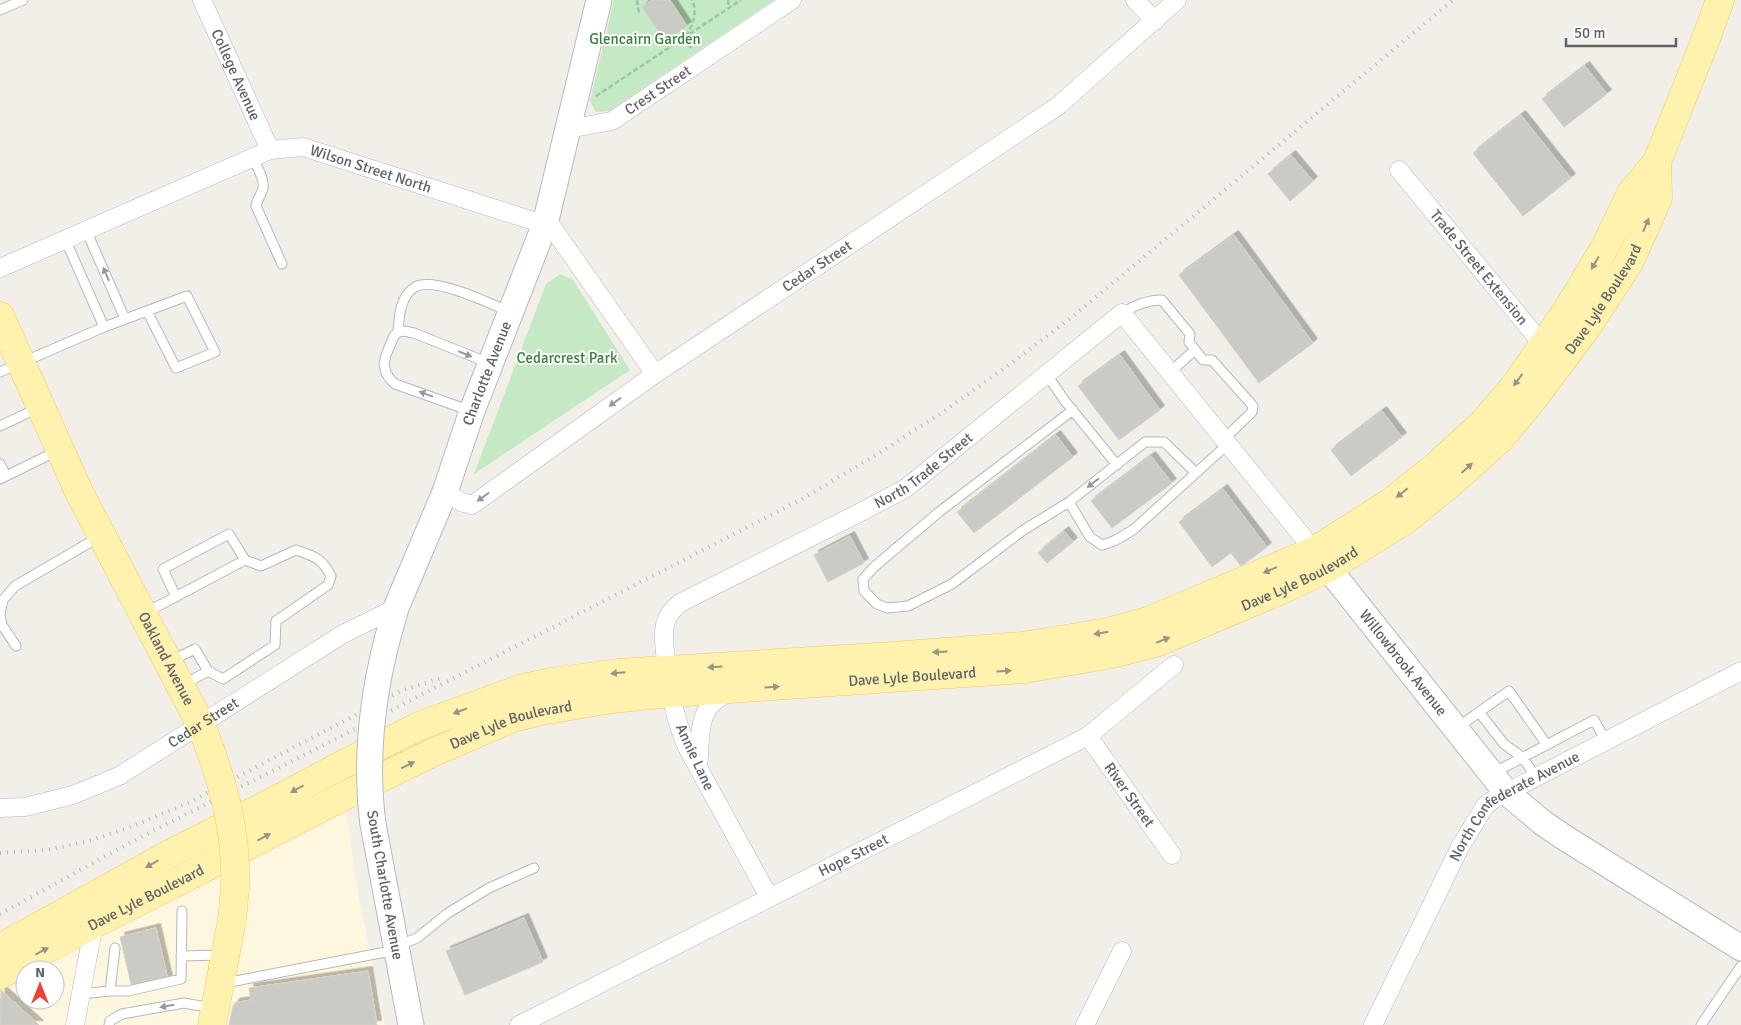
<svg xmlns="http://www.w3.org/2000/svg" width="1741" height="1025" font-family="Signika,sans-serif">
  <style>
    .commercial { fill: #fef7e0 }
    .green { fill: #c5e8c5 }
    .building { fill: #cccac5; stroke: #d6d1c6; filter: url(#shadow) }
    .lines { fill: none; stroke-linecap: round; stroke-linejoin: round }
    .lane-casing { stroke: #b5b8bc; stroke-width: 11 }
    .street-casing { stroke: #b5b8bc; stroke-width: 19 }
    .secondary-casing { stroke: #b6babf; stroke-width: 27 }
    .primary-casing { stroke: #f2c960; stroke-width: 29 }
    .path { stroke: #9cc7a9; stroke-width: 2.5; stroke-dasharray: 5 2.5; stroke-linecap: butt }
    .lane { stroke: #fff; stroke-width: 9 }
    .street { stroke: #fff; stroke-width: 18 }
    .secondary { stroke: #fff; stroke-width: 25 }
    .primary { stroke: #fff2af; stroke-width: 28 }
    .rail { stroke: #b6b7b8; stroke-width: 4; stroke-dasharray: 1 6; stroke-linecap: butt }
    .secondary-bridge-casing { stroke: #b6babf; stroke-width: 27; stroke-linecap: butt }
    .primary-bridge-casing { stroke: #f2c960; stroke-width: 29; stroke-linecap: butt }
    .secondary-bridge { stroke: #fff; stroke-width: 25 }
    .primary-bridge { stroke: #fff2af; stroke-width: 28 }
    .oneway { fill: #979581 }
    .oneway2 { fill: #979a9d }
    .labels { text-anchor: middle; stroke-width: 4; stroke-linejoin: round; paint-order: stroke }
    .park-label { font-size: 15px; fill: #348238; stroke: #fff }
    .street-label { font-size: 15px; fill: #5f6368; stroke: #fff }
  </style>
  <defs>
    <filter id="shadow"><feDropShadow dx="4.5" dy="-4.5" stdDeviation="0" flood-color="#0004"/></filter>
  </defs>
  <rect width="100%" height="100%" fill="#f1efe8"/>
  <!-- commercial -->
  <path class="commercial" d="M346,811L358,893L385,1025H0V990L25,975V1000H55V970H34Z"/>
  <!-- green -->
  <path class="green" d="M614,0H774L609,111L596,112L590,101Z
    M560,274L573,280L630,370L474,474L546,284Z"/>
  <!-- building -->
  <path class="building" d="M652,0H670L687,26L665,41L642,7Z
    M1585,66L1607,94L1564,127L1542,99Z
    M1521,115L1571,178L1523,216L1473,153Z
    M1291,155L1313,181L1290,201L1268,174Z
    M1234,235L1313,343L1259,383L1179,275Z
    M1120,355L1160,410L1119,440L1078,386Z
    M1382,411L1402,437L1351,476L1331,450Z
    M1056,435L1073,457L974,533L957,512Z
    M1151,456L1172,483L1112,528L1091,501Z
    M1223,489L1267,547L1241,566L1231,553L1212,567L1179,522Z
    M1064,531L1073,542L1047,563L1038,553Z
    M850,536L864,563L828,582L814,555Z
    M524,918L543,962L465,995L446,951Z
    M156,928L168,980L132,988L120,937Z
    M368,971L377,1025H229L233,1006L235,1003L251,1000L249,988Z
    M1,990L39,1025H0Z"/>
  <g class="lines">
    <defs>
      <path id="lane" d="M0,10L23,0
        M252,157C256,165 265,179 263,188C262,194 257,199 256,206L282,264
        M86,230L125,319
        M65,239L104,327
        M1122,313C1136,305 1147,300 1162,300L1190,334L1189,342L1203,360H1212L1253,406L1252,412L1224,439
        M398,332C399,317 400,296 415,287C434,276 491,304 510,312
        M0,372L104,327L187,296L215,352L176,368L147,311
        M1170,372L1195,350
        M1047,375L1065,401L1117,465
        M1073,410L939,512L874,567L863,579L864,591L877,604L887,608L908,606L952,584L1022,531L1069,502L1145,442H1164L1196,473
        M471,411L395,384L390,379L386,373L384,364L386,355L394,336L398,332L404,331L414,333L489,363
        M0,426L38,408
        M0,464L6,476
        M0,479L57,451
        M1069,502L1090,537L1102,545L1114,541L1133,530L1228,444
        M176,597L163,569L229,534L245,560
        M145,613L245,560L261,566L296,550C314,556 322,558 331,576L328,585L276,621L275,645L223,679L208,671
        M0,614L3,600L15,586L99,537
        M0,615L2,625L16,646
        M170,661L195,649L208,671L183,685
        M1479,712L1509,691L1547,745
        M1457,728L1479,712L1504,744L1522,757L1536,777
        M1493,773L1594,720L1606,741
        M397,946L417,938L448,913L489,888L534,868
        M115,948L110,991H128L181,979L182,911
        M181,956L221,955
        M225,983L396,950
        M81,994L110,991
        M109,1025L110,1021L122,1014L184,1003L212,1008
        M1701,1025L1741,966"/>
      <g id="street">
        <path id="s1" d="M202,0L270,150"/>
        <path d="M1135,0L1155,21"/>
        <path id="s2" d="M568,129L612,121L792,0"/>
        <path id="s3" d="M1399,170L1548,351"/>
        <path id="s4" d="M0,268L270,150L303,147L552,227L655,374"/>
        <path id="s5" d="M445,492L461,502L472,505L655,374L1058,106L1177,0"/>
        <path id="s6" d="M1088,736L1172,855"/>
        <path d="M698,766C702,732 694,708 731,691"/>
        <path id="s7" d="M0,808L25,807L73,795L119,776L343,634L396,608"/>
        <path id="s8" d="M769,897L689,751C674,720 668,686 665,652C664,643 663,633 665,625C667,615 673,609 680,603L863,511L906,488L1122,313L1320,558"/>
        <path d="M75,1025L94,924"/>
        <path id="s9" d="M519,1025L1088,736L1174,665"/>
        <path d="M1085,1025L1122,951"/>
        <path id="s10" d="M1373,1025L1460,847L1485,806L1494,799L1741,671"/>
      </g>
      <g id="secondary">
        <path id="s11" d="M1328,568L1506,792L1543,823L1562,836L1741,948"/>
        <path id="s12" d="M387,640L396,608L445,492L472,411L545,224L599,0"/>
        <path d="M373,824L411,1025"/>
      </g>
      <g id="primary">
        <path id="s13" d="M0,316L79,492L201,725L207,741"/>
        <path d="M0,948L166,856L284,796L340,766L419,726L520,689L551,682L619,673L893,656L1023,646L1108,632L1148,621L1314,551L1391,502L1436,466L1483,423L1516,384L1566,312L1605,247L1631,193L1657,162L1707,36L1720,0"/>
        <path id="s14" d="M0,975L25,960L94,924L177,882L350,793L434,752L513,718L541,711L612,699L671,693L1025,669L1112,654L1155,643L1189,629L1286,588L1328,568L1404,521L1451,483L1500,439L1534,398L1587,327L1630,261L1658,198L1657,162"/>
        <path d="M212,1025L232,920L235,888"/>
      </g>
    </defs>
    <!-- lane casing -->
    <use href="#lane" class="lane-casing"/>
    <!-- street casing -->
    <use href="#street" class="street-casing"/>
    <!-- secondary casing -->
    <use href="#secondary" class="secondary-casing"/>
    <!-- primary casing -->
    <use href="#primary" class="primary-casing"/>
    <!-- path -->
    <path class="path" d="M637,0L639,13
      M728,0L729,7
      M686,36C693,25 698,12 692,0
      M684,38L692,49
      M596,96L741,0"/>
    <!-- lane -->
    <use href="#lane" class="lane"/>
    <!-- street -->
    <use href="#street" class="street"/>
    <!-- secondary -->
    <use href="#secondary" class="secondary"/>
    <!-- primary -->
    <use href="#primary" class="primary"/>
    <!-- rail -->
    <path class="rail" d="M0,853L46,850L86,842L131,827L190,802L403,690L442,678
      M0,914L133,841L314,750L802,499L873,457L940,414L1013,362L1077,313L1453,0"/>
    <defs>
      <path id="secondary-bridge" d="M373,824C365,763 372,699 387,640"/>
      <path id="primary-bridge" d="M207,741C225,789 237,836 235,888"/>
    </defs>
    <!-- secondary-bridge casing -->
    <use href="#secondary-bridge" class="secondary-bridge-casing"/>
    <!-- primary-bridge casing -->
    <use href="#primary-bridge" class="primary-bridge-casing"/>
    <!-- secondary-bridge -->
    <use href="#secondary-bridge" class="secondary-bridge"/>
    <!-- primary-bridge -->
    <use href="#primary-bridge" class="primary-bridge"/>
  </g>
  <!-- one-way arrows -->
  <defs><path id="oneway-solid" d="M-6-.8H1V-3.2L6.5 0L1 3.2V.8H-6Z" transform="scale(1.25)"/></defs>
  <g class="oneway">
    <use href="#oneway-solid" transform="translate(1646 225) rotate(-67)"/>
    <use href="#oneway-solid" transform="translate(1595 263) rotate(120)"/>
    <use href="#oneway-solid" transform="translate(1518 380) rotate(126)"/>
    <use href="#oneway-solid" transform="translate(1467 468) rotate(-42)"/>
    <use href="#oneway-solid" transform="translate(1402 493) rotate(141)"/>
    <use href="#oneway-solid" transform="translate(1270 570) rotate(157)"/>
    <use href="#oneway-solid" transform="translate(1101 633) rotate(170)"/>
    <use href="#oneway-solid" transform="translate(1163 640) rotate(-22)"/>
    <use href="#oneway-solid" transform="translate(940 652) rotate(176)"/>
    <use href="#oneway-solid" transform="translate(715 667) rotate(176)"/>
    <use href="#oneway-solid" transform="translate(1004 671) rotate(-4)"/>
    <use href="#oneway-solid" transform="translate(618 673) rotate(175)"/>
    <use href="#oneway-solid" transform="translate(772 687) rotate(-4)"/>
    <use href="#oneway-solid" transform="translate(460 711) rotate(159)"/>
    <use href="#oneway-solid" transform="translate(408 765) rotate(-26)"/>
    <use href="#oneway-solid" transform="translate(297 789) rotate(151)"/>
    <use href="#oneway-solid" transform="translate(264 837) rotate(-28)"/>
    <use href="#oneway-solid" transform="translate(152 864) rotate(150)"/>
    <use href="#oneway-solid" transform="translate(42 951) rotate(-28)"/>
  </g>
  <g class="oneway2">
    <use href="#oneway-solid" transform="translate(106 274) rotate(-113)"/>
    <use href="#oneway-solid" transform="translate(465 354) rotate(22)"/>
    <use href="#oneway-solid" transform="translate(426 394) rotate(-160)"/>
    <use href="#oneway-solid" transform="translate(615 402) rotate(144)"/>
    <use href="#oneway-solid" transform="translate(1093 483) rotate(142)"/>
    <use href="#oneway-solid" transform="translate(483 497) rotate(144)"/>
    <use href="#oneway-solid" transform="translate(167 1006) rotate(170)"/>
  </g>
  <g class="labels">
    <!-- park labels -->
    <g class="park-label">
      <text x="645" y="44">Glencairn Garden</text>
      <text x="567" y="363">Cedarcrest Park</text>
    </g>
    <!-- street labels -->
    <g class="street-label">
      <text dy="5" stroke="none"><textPath href="#s1" startOffset="82">College Avenue</textPath></text>
      <text dy="5" stroke="none"><textPath href="#s2" startOffset="100">Crest Street</textPath></text>
      <text dy="5" stroke="none"><textPath href="#s4" startOffset="399">Wilson Street North</textPath></text>
      <text dy="5" stroke="none"><textPath href="#s5" startOffset="450">Cedar Street</textPath></text>
      <text dy="5" stroke="none"><textPath href="#s3" startOffset="126">Trade Street Extension</textPath></text>
      <text dy="5" stroke="none"><textPath href="#s14" startOffset="1800">Dave Lyle Boulevard</textPath></text>
      <text dy="5" stroke="none"><textPath href="#s12" startOffset="285">Charlotte Avenue</textPath></text>
      <text dy="5" stroke="none"><textPath href="#s8" startOffset="601">North Trade Street</textPath></text>
      <text dy="5" stroke="none"><textPath href="#s14" startOffset="1380">Dave Lyle Boulevard</textPath></text>
      <text dy="5" stroke="none"><textPath href="#s13" startOffset="381">Oakland Avenue</textPath></text>
      <text dy="5" stroke="none"><textPath href="#s11" startOffset="121">Willowbrook Avenue</textPath></text>
      <text dy="5" stroke="none"><textPath href="#s14" startOffset="976">Dave Lyle Boulevard</textPath></text>
      <text dy="5" stroke="none"><textPath href="#s7" startOffset="224">Cedar Street</textPath></text>
      <text dy="5" stroke="none"><textPath href="#s14" startOffset="570">Dave Lyle Boulevard</textPath></text>
      <text transform="translate(695 757) rotate(65)" y="5">Annie Lane</text>
      <text dy="5" stroke="none"><textPath href="#s6" startOffset="72">River Street</textPath></text>
      <text dy="5" stroke="none"><textPath href="#s10" startOffset="268">North Confederate Avenue</textPath></text>
      <text dy="5" stroke="none"><textPath href="#s9" startOffset="375">Hope Street</textPath></text>
      <text transform="translate(385 885) rotate(80)" y="5">South Charlotte Avenue</text>
      <text dy="5" stroke="none"><textPath href="#s14" startOffset="165">Dave Lyle Boulevard</textPath></text>
    </g>
  </g>
  <!-- north arrow -->
  <g transform="translate(40 985)"><circle r="24" fill="#ffffff" stroke="#bfc1c3"/>
  <path d="M0-4L9 19L0 12L-9 19Z" fill="#ea4335"/>
  <text y="-8" font-size="14" font-weight="bold" text-anchor="middle" fill="#5f6368">N</text>
  </g>
  <!-- scale -->
  <path d="M1566 38v8h110v-8" fill="none" stroke="#5f6368" stroke-width="2.5"/>
  <text x="1574" y="38" font-size="15" fill="#5f6368" stroke="#ffffff" stroke-width="4" paint-order="stroke">50 m</text>
</svg>
